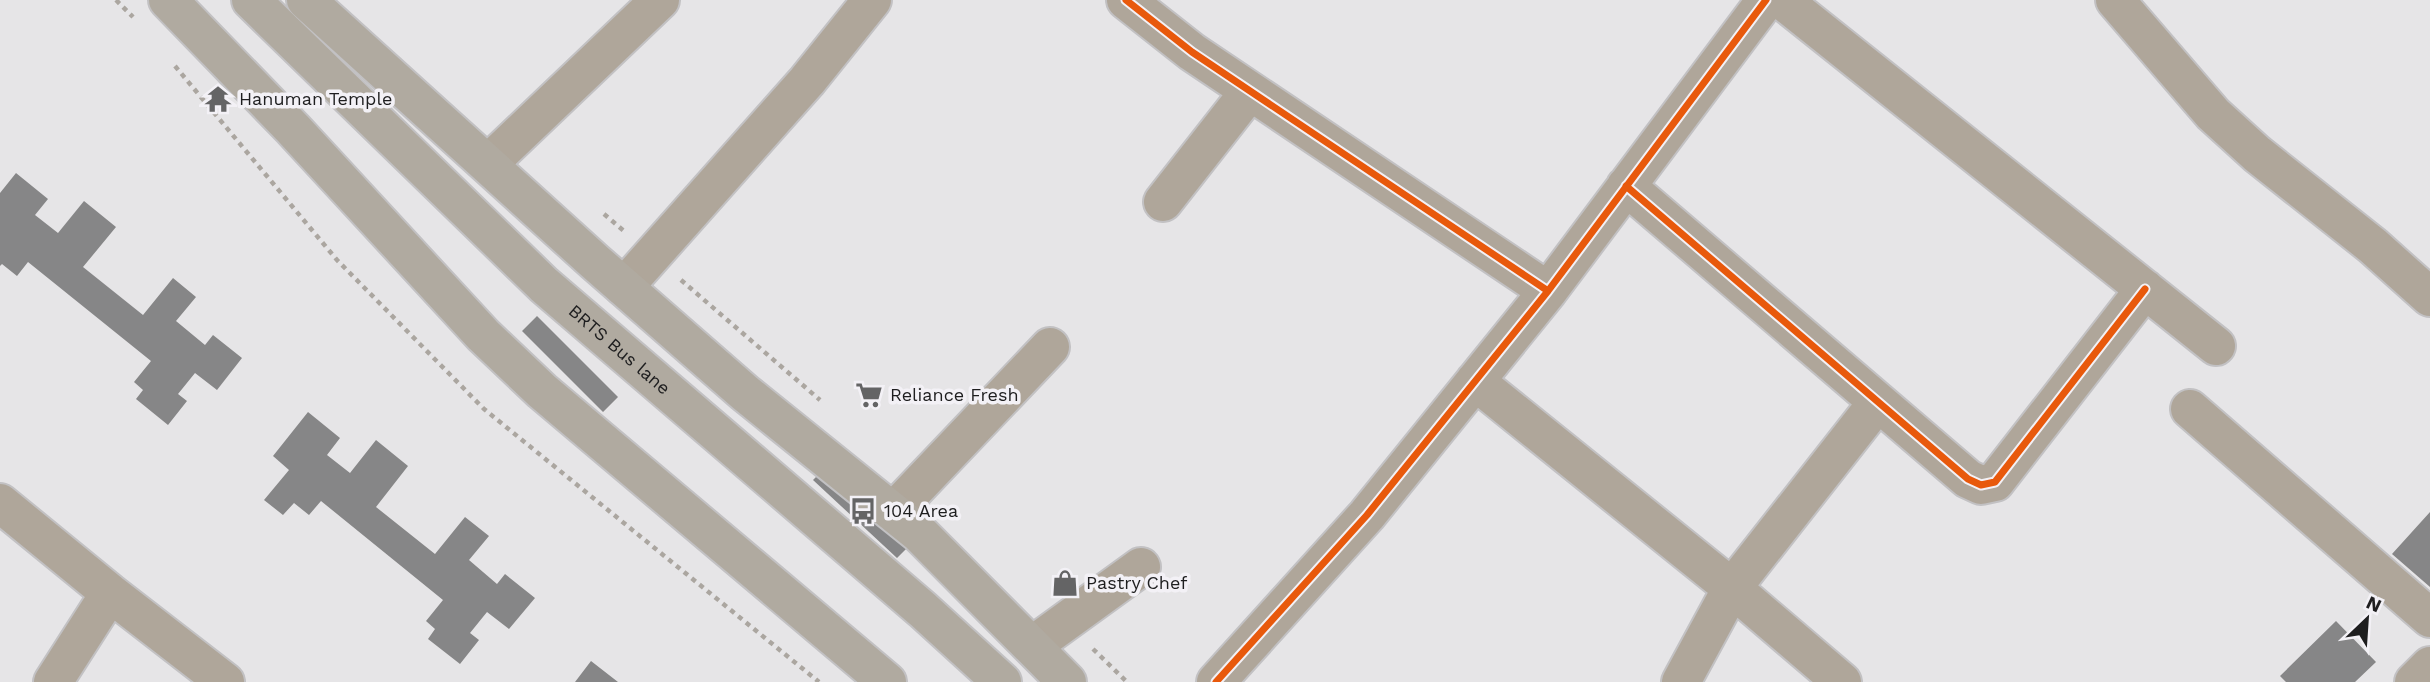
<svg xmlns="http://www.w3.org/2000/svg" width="2430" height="682" font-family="'Work Sans',sans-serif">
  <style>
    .building { fill: #868687 }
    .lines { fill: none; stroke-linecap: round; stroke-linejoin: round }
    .minor-casing { stroke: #c2c1c3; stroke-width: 42 }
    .major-casing { stroke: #c2c1c3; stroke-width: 42 }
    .path { stroke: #aba6a0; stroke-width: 4.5; stroke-dasharray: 5 5; stroke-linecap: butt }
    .minor { stroke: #afa69a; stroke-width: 38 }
    .major { stroke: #b0aaa0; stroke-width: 38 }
    .cycleway-casing { stroke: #f3f1f6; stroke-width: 11 }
    .cycleway { stroke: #e8590c; stroke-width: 7 }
    .labels { text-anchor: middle; stroke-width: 7; stroke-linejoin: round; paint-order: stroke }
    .poi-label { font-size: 18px; fill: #1e1e1f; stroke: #f3f1f6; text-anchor: start }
    .street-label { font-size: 18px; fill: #1e1e1f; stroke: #f3f1f6 }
  </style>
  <rect width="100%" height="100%" fill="#e6e5e7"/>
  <!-- building -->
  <path class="building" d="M16,173L48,199L35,215L58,233L84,201L116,227L83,267L143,315L173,278L196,297L176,321L205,345L213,335L242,358L217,390L195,373L178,394L187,401L168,425L136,399L143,390L134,382L151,361L28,262L17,276L2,264L0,266V193Z
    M537,316L618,397L603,412L522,331Z
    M308,412L340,438L327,455L350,473L376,440L408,466L376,507L435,554L465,517L489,536L469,560L497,584L505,574L535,598L509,629L487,612L470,633L479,640L460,664L428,639L435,629L426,621L443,600L321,501L309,515L294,503L283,515L264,500L289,470L273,456Z
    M829,464L912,543L897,558L813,480Z
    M2430,512V587L2392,554Z
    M2336,621L2376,662L2355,682H2286L2280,676Z
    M591,661L618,682H575Z"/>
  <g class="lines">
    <defs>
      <path id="minor" d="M1126,0L1192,52L1548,291
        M1782,0L2216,346
        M2115,0L2213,114L2257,154L2373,246L2430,297
        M488,164L660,0
        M1626,186L1968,479L1981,485L1995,482L2145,289
        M1163,202L1250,91
        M624,287L807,81L872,0
        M1475,381L1732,588L1842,682
        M2190,409L2430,618
        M0,503L110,593L225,682
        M894,511L1050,347
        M1032,646L1141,567
        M53,682L110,593
        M1216,682L1367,515L1548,291L1766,0
        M1681,682L1732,588L1878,402
        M2414,682L2430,666"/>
      <g id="major">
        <path d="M168,0L293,129L483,335L542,391L887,682"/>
        <path id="s1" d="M251,0L544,285L923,610L1002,682"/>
        <path d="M306,0L595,262L745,393L920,534L1067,682"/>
      </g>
    </defs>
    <!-- minor casing -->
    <use href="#minor" class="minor-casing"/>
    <!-- major casing -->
    <use href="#major" class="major-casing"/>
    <!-- path -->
    <path class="path" d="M116,0L133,17
      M175,66L337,260L484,409L819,682
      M604,214L624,231
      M681,280L820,400
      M1093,649L1127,682"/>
    <!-- minor -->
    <use href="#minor" class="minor"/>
    <!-- major -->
    <use href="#major" class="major"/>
    <defs>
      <path id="cycleway" d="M1126,0L1192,52L1548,291
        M1626,186L1968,479L1981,485L1995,482L2145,289
        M1216,682L1367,515L1548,291L1766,0"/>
    </defs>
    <!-- cycleway casing -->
    <use href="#cycleway" class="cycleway-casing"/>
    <!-- cycleway -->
    <use href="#cycleway" class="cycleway"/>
  </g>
  <!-- icons -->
  <defs>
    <symbol id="temple-bare" viewBox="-9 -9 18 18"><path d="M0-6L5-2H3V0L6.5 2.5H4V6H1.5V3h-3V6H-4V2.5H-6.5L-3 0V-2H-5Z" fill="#646465" stroke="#f3f1f6" stroke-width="2.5" paint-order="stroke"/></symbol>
    <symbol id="supermarket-bare" viewBox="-9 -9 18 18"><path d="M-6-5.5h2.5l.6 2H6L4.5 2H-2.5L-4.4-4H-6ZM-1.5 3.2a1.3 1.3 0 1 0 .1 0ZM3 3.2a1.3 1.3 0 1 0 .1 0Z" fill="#646465" stroke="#f3f1f6" stroke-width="2.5" paint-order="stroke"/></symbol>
    <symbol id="bus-bare" viewBox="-9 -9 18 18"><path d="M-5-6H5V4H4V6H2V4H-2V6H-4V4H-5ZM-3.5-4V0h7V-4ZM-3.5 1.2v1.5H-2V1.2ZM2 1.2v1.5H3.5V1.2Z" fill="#646465" stroke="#f3f1f6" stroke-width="2.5" paint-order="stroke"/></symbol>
    <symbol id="shop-bare" viewBox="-9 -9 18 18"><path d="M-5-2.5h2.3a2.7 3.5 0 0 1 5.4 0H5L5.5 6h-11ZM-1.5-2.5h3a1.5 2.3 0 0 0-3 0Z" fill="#646465" stroke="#f3f1f6" stroke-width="2.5" paint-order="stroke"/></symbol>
  </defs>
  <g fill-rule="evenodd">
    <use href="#temple-bare" x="199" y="80" width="38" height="38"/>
    <use href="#supermarket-bare" x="850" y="376" width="38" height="38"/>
    <use href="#bus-bare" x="844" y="492" width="38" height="38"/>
    <use href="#shop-bare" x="1046" y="564" width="38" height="38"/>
  </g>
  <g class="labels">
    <!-- poi labels -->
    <g class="poi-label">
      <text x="239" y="105">Hanuman Temple</text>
      <text x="890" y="401">Reliance Fresh</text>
      <text x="884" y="517">104 Area</text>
      <text x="1086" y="589">Pastry Chef</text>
    </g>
    <!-- street labels -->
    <g class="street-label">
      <text dy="6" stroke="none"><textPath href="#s1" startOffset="508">BRTS Bus lane</textPath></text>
    </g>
  </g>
  <!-- north arrow -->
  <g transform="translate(2367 619) rotate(25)" stroke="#f3f1f6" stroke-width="5" paint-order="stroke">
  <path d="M0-5L12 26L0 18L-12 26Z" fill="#1e1e1f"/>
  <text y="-10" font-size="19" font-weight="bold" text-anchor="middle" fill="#1e1e1f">N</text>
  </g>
</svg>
